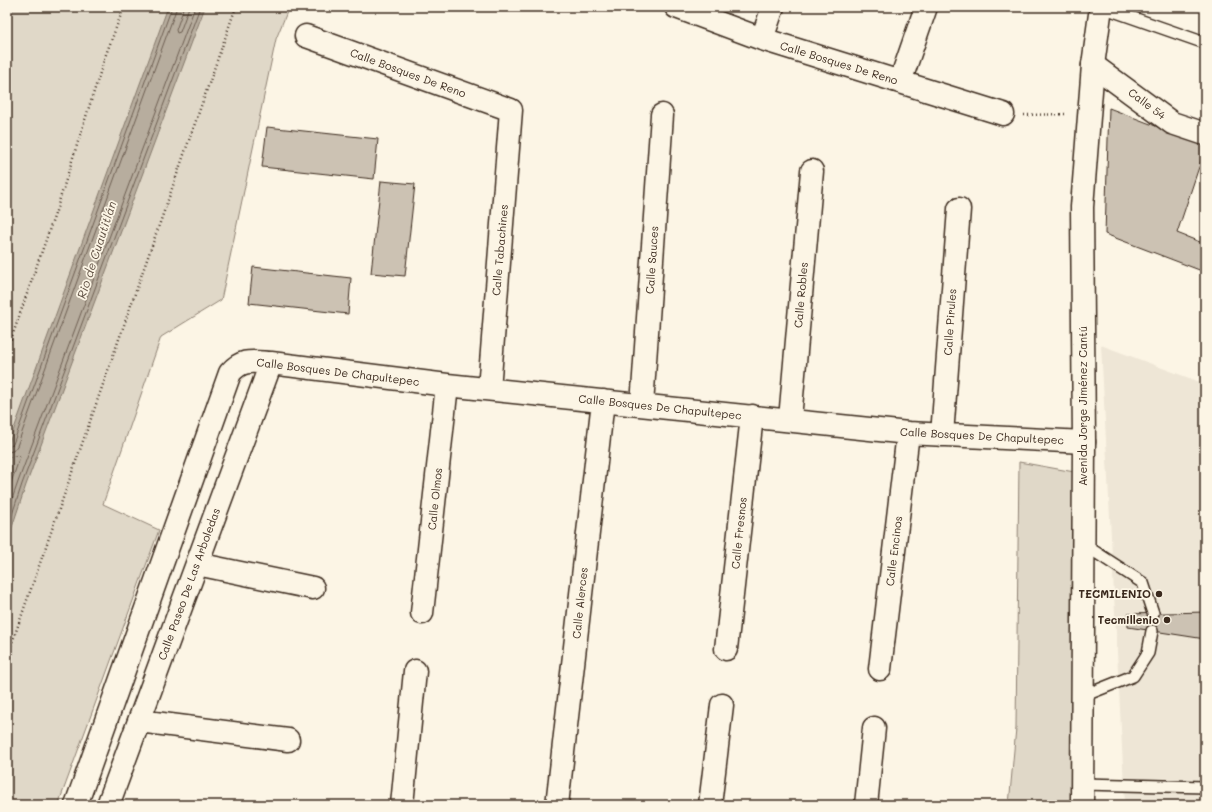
<svg xmlns="http://www.w3.org/2000/svg" width="1212" height="812" font-family="Mali,sans-serif">
  <style>
    .built { fill: #eee6d6 }
    .green { fill: #e0d8c8; stroke: #8e8173 }
    .water { fill: #b7ad9e; stroke: #85796b }
    .lines { fill: none; stroke-linecap: round; stroke-linejoin: round }
    .shore { stroke: #6d5e51; stroke-width: 1 }
    .building { fill: #ccc2b3; stroke: #3b2a1e }
    .lane-casing { stroke: #3b2a1e; stroke-width: 14 }
    .street-casing { stroke: #3b2a1e; stroke-width: 25 }
    .secondary-casing { stroke: #3b2a1e; stroke-width: 25 }
    .path { stroke: #3b2a1e; stroke-width: 2.5; stroke-dasharray: 1 3; stroke-linecap: butt }
    .lane { stroke: #fcf5e5; stroke-width: 11 }
    .street { stroke: #fcf5e5; stroke-width: 22 }
    .secondary { stroke: #fcf5e5; stroke-width: 22 }
    .poi-dot { fill: #3b2a1e; stroke: #fcf5e5; stroke-width: 1.5 }
    .labels { text-anchor: middle; stroke-width: 3.5; stroke-linejoin: round; paint-order: stroke }
    .street-label { font-size: 11px; fill: #3b2a1e; stroke: #fcf5e5 }
    .poi-label { font-size: 11px; font-weight: bold; fill: #3b2a1e; stroke: #fcf5e5; text-anchor: end }
    .water-label { font-size: 12px; font-style: italic; fill: #605144; stroke: #fcf5e5 }
  </style>
  <rect width="100%" height="100%" fill="#fcf5e5"/>
  <filter id="ink" filterUnits="userSpaceOnUse"><feTurbulence type="fractalNoise" baseFrequency=".025" numOctaves="2"/><feDisplacementMap in="SourceGraphic" scale="8" xChannelSelector="R" yChannelSelector="G"/><feConvolveMatrix kernelMatrix="1 2 1 2 8 2 1 2 1" color-interpolation-filters="sRGB"/></filter>
  <g filter="url(#ink)">
    <!-- built -->
    <path class="built" d="M1101,345L1205,384V805H1125Z"/>
    <!-- green -->
    <path class="green" d="M7,7H289L276,39L221,300L161,337L103,504L159,530L58,805H7Z
      M1019,462L1080,473L1078,805H1009L1016,728Z"/>
    <!-- water -->
    <path class="water" d="M168,7H205L26,485L7,542V448Z"/>
    <g class="lines">
      <!-- shore -->
      <path class="shore" d="M183,7L182,13L176,30L177,33L180,32L189,7
        M7,447H10L13,444L172,7
        M7,452L13,451L17,446L177,7
        M7,458L18,455L20,457L7,494
        M7,514L18,482L195,7
        M7,530L22,484L200,7"/>
    </g>
    <!-- building -->
    <path class="building" d="M1109,108L1205,145V149L1177,233L1205,244V261L1202,271L1105,234Z
      M267,127L378,139L374,179L262,167Z
      M381,181L415,184L405,276L371,273Z
      M253,267L351,278L348,314L249,303Z
      M1205,612V639L1128,627V614Z"/>
    <g class="lines">
      <defs>
        <path id="lane" d="M1102,7L1205,43
          M1083,544L1143,583L1153,613
          M1083,696L1133,676L1148,653L1152,631
          M1083,784L1205,787"/>
        <path id="street" d="M676,7L762,39L1003,114
          M306,36L511,110L489,389
          M762,39L773,7
          M1093,65L1172,123L1205,134
          M900,82L926,7
          M642,405L662,115
          M790,419L812,171
          M942,435L959,209
          M197,564L313,588
          M422,613L447,385
          M726,649L752,416
          M880,669L908,433
          M139,721L288,740
          M76,805L230,373C243,358 253,362 271,363L447,385L908,433L1084,442
          M108,805L271,363
          M402,805L415,671
          M557,805L603,401
          M710,805L722,705
          M866,805L874,728"/>
        <path id="secondary" d="M1082,805L1084,442L1082,207L1093,65L1101,7"/>
      </defs>
      <!-- lane casing -->
      <use href="#lane" class="lane-casing"/>
      <!-- street casing -->
      <use href="#street" class="street-casing"/>
      <!-- secondary casing -->
      <use href="#secondary" class="secondary-casing"/>
      <!-- path -->
      <path class="path" d="M1024,115L1067,114
        M7,351L56,211L105,57L124,7
        M7,657L236,7"/>
      <!-- lane -->
      <use href="#lane" class="lane"/>
      <!-- street -->
      <use href="#street" class="street"/>
      <!-- secondary -->
      <use href="#secondary" class="secondary"/>
    </g>
  </g>
  <!-- markers -->
  <g class="poi-dot">
    <circle cx="1159" cy="594" r="4"/>
    <circle cx="1167" cy="620" r="4"/>
  </g>
  <g class="labels">
    <!-- street labels -->
    <g class="street-label">
      <text transform="translate(839 63) rotate(17)" y="4">Calle Bosques De Reno</text>
      <text transform="translate(408 73) rotate(20)" y="4">Calle Bosques De Reno</text>
      <text transform="translate(1147 104) rotate(37)" y="4">Calle 54</text>
      <text transform="translate(500 250) rotate(-85)" y="4">Calle Tabachines</text>
      <text transform="translate(652 260) rotate(-86)" y="4">Calle Sauces</text>
      <text transform="translate(801 295) rotate(-85)" y="4">Calle Robles</text>
      <text transform="translate(950 322) rotate(-86)" y="4">Calle Pirules</text>
      <text transform="translate(338 372) rotate(7)" y="4">Calle Bosques De Chapultepec</text>
      <text transform="translate(1083 406) rotate(-90)" y="4">Avenida Jorge Jiménez Cantú</text>
      <text transform="translate(660 407) rotate(6)" y="4">Calle Bosques De Chapultepec</text>
      <text transform="translate(982 436) rotate(3)" y="4">Calle Bosques De Chapultepec</text>
      <text transform="translate(435 499) rotate(-84)" y="4">Calle Olmos</text>
      <text transform="translate(739 533) rotate(-84)" y="4">Calle Fresnos</text>
      <text transform="translate(894 551) rotate(-83)" y="4">Calle Encinos</text>
      <text transform="translate(189 584) rotate(-70)" y="4">Calle Paseo De Las Arboledas</text>
      <text transform="translate(580 603) rotate(-84)" y="4">Calle Alerces</text>
    </g>
    <!-- poi labels -->
    <g class="poi-label">
      <text x="1151" y="598">TECMILENIO</text>
      <text x="1159" y="624">Tecmillenio</text>
    </g>
    <!-- water labels -->
    <g class="water-label">
      <text transform="translate(97 250) rotate(-72)" y="4">Rio de Cuautitlán</text>
    </g>
  </g>
  <!-- margin -->
  <rect width="1212" height="812" fill="none" stroke="#fcf5e5" stroke-width="24"/>
  <rect x="12" y="12" width="1188" height="788" fill="none" stroke="#3b2a1e" stroke-width="1.5" filter="url(#ink)"/>
</svg>
